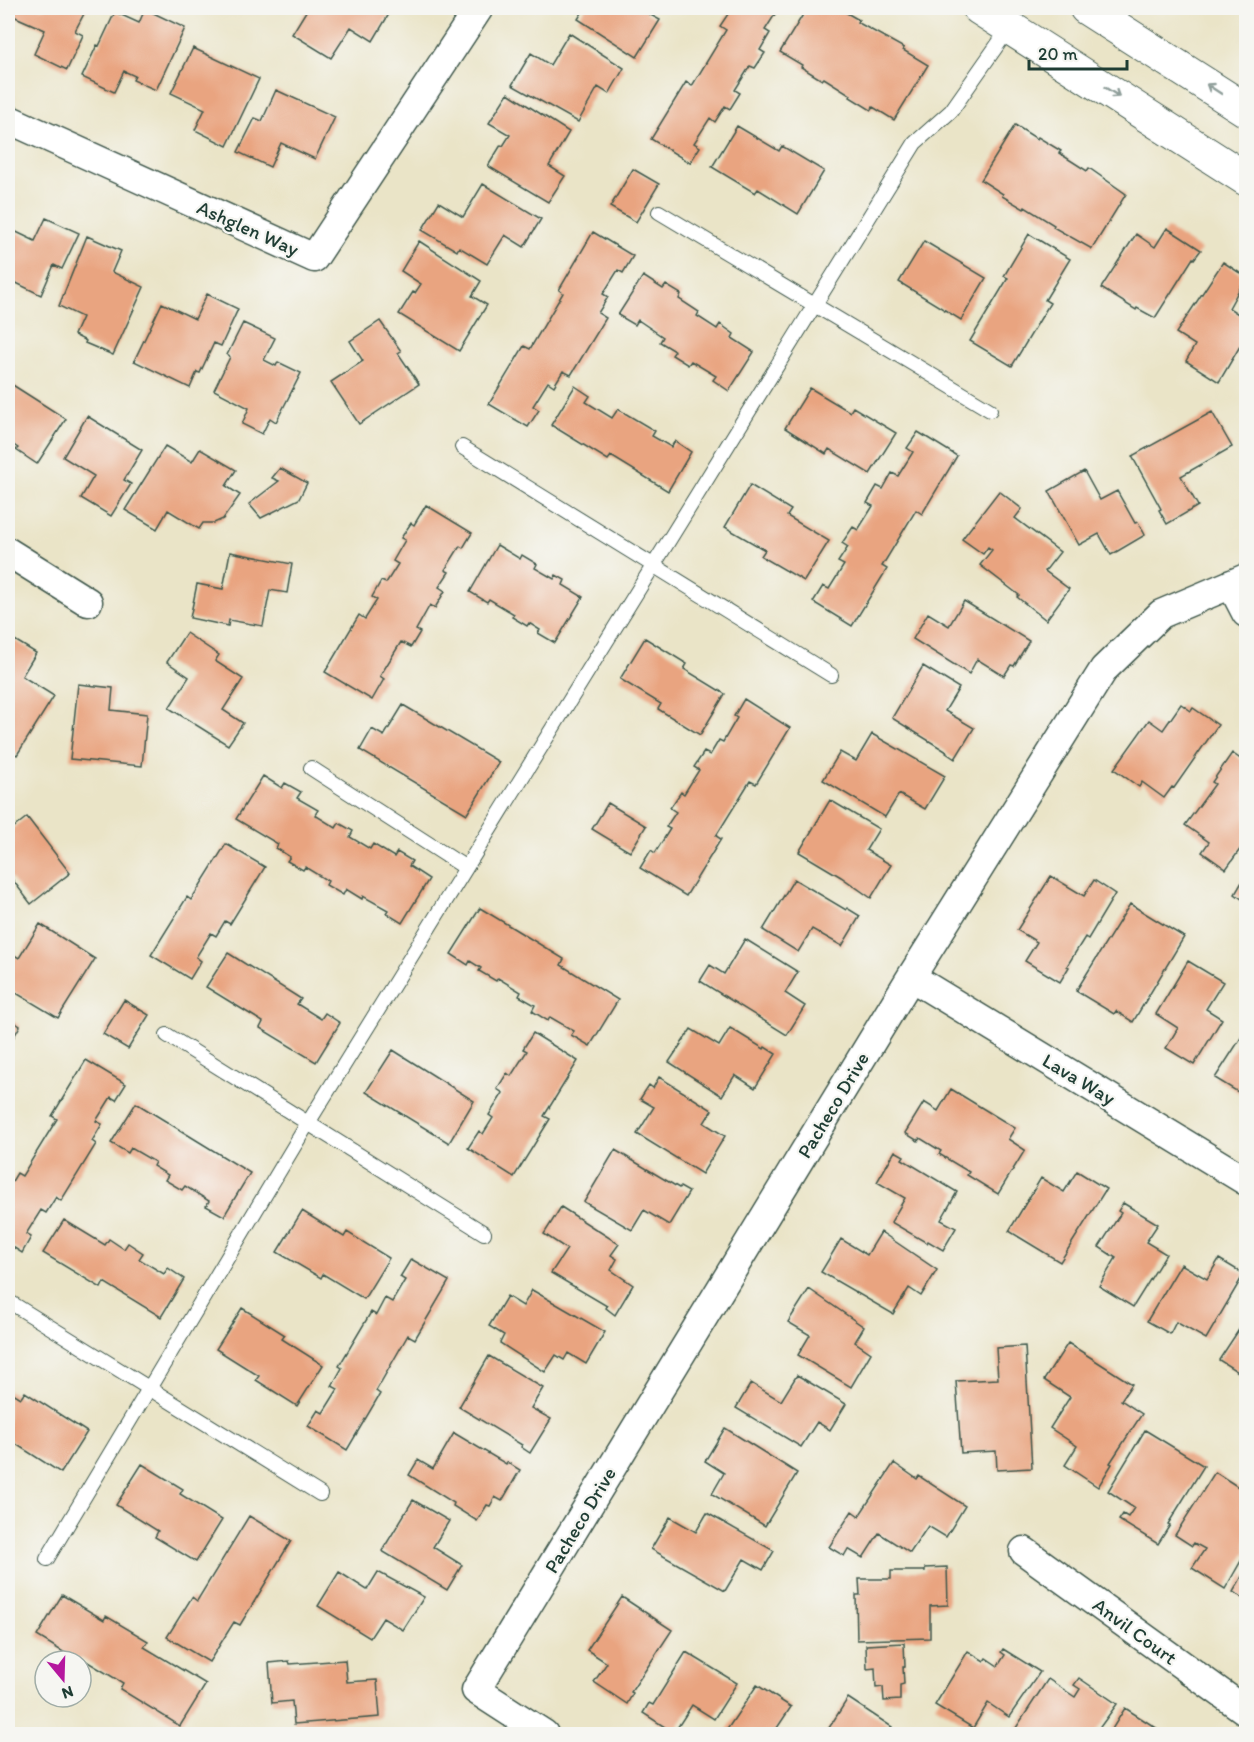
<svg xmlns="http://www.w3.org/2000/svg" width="1254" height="1742" font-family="Itim,sans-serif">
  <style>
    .building { fill: #e9a480 }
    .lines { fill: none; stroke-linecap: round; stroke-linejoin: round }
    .lane-casing { stroke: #3d564a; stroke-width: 16 }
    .street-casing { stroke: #3d564a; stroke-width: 31 }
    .secondary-casing { stroke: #3d564a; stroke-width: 35 }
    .lane { stroke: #fff; stroke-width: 14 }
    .street { stroke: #fff; stroke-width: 28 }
    .secondary { stroke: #fff; stroke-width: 33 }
    .oneway { stroke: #8f9e9a }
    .labels { text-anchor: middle; stroke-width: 4.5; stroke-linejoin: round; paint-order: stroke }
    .street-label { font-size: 20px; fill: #1f3d34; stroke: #f6f6f2 }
  </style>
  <rect width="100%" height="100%" fill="#f6f6f2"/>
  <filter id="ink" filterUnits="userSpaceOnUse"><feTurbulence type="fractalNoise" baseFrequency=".0167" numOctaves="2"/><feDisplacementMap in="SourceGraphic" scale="12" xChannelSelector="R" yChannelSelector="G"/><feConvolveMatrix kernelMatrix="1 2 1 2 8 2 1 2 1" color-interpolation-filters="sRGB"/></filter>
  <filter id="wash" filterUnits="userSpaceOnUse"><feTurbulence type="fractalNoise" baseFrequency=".008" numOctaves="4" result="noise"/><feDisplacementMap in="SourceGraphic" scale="24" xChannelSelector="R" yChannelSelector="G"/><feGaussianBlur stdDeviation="1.35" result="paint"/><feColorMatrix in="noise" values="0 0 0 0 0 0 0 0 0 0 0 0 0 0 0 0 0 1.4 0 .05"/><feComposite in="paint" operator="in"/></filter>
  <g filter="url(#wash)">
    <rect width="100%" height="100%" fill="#eae4c7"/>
    <g id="blocks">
      <!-- building -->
      <path class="building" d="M14,8H87L75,31L83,35L67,70L34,54L45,30L11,15Z
        M308,8H390L392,9L373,41L351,27L331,58L292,34Z
        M585,8H648L645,12L660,20L637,57L578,19Z
        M732,8H779L765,30L770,33L760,50L765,53L755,68L750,66L735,90L740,93L730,109L725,106L715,122L710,118L694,143L700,147L690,163L651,139L686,82L692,86L726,30L720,26Z
        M807,8H832L836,10L838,8L859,20L857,22L904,48L903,50L928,65L894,120L873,107L871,110L850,97L851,95L824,78L822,80L801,67L802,65L780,52Z
        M145,9L185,28L156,90L133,80L135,76L124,71L114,92L82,77L97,45L99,46L115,12L139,23Z
        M569,33L624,68L609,94L598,87L578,122L512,85L531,53L550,65Z
        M193,48L259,79L227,146L195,130L205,109L171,93Z
        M276,90L335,117L315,159L281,143L270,167L238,152L255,118L262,121Z
        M508,93L569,132L549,166L565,176L548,202L488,166L501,145L503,146L510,135L489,123Z
        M1015,125L1037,139L1038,137L1061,151L1059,153L1087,171L1089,168L1126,194L1092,249L1053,227L1054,225L1025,207L1024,209L1002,196L1003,194L981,180Z
        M737,126L779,151L782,146L824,171L798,214L758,189L755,193L712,167Z
        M633,169L659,184L636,222L610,207Z
        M483,184L541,219L524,247L505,235L487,264L459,247L457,251L422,230L439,202L463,217Z
        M46,218L79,233L62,269L54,265L41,295L8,279V228L35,241Z
        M1167,228L1201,250L1194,259L1193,258L1155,318L1137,308L1136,310L1101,288L1136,234L1155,247Z
        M593,232L633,256L623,273L618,270L603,294L608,297L598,313L606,318L571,375L563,371L554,386L548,382L533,406L539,410L528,427L489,404L524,346L530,349L563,293L559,290Z
        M1029,234L1070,259L1045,300L1050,303L1012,366L970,341L1008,278L1004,276Z
        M87,236L121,251L112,272L144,287L113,355L85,343L86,341L74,335L82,317L59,306Z
        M419,241L481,281L472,296L487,305L459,351L399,314L413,292L415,293L421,284L401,271Z
        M924,241L986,278L961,320L899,282Z
        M1223,262L1246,277L1229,308L1246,319V336L1219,382L1186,361L1195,345L1176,333Z
        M643,276L663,289L666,285L681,294L679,299L699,312L697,316L717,329L720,324L734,334L732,338L754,352L729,391L713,380L716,376L691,361L688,365L672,355L675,351L660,342L663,337L638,320L635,325L618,315Z
        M207,294L238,309L221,346L214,343L200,373L197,372L190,388L134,361L162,303L195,319Z
        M380,321L401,351L398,353L419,384L359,424L331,382L363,361L350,341Z
        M243,323L275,338L264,360L276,366L278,362L301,373L276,422L270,418L262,434L242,424L249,408L214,390L230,357L227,355Z
        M8,382L66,419L37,464L16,450L18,448L8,441Z
        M575,386L590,396L586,402L612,418L618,409L655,431L652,436L671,447L675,441L691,452L668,491L611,456L608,460L551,425Z
        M810,388L850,412L853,407L896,433L870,474L829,449L826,454L785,428Z
        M1212,412L1232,447L1181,476L1198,506L1167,524L1159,510L1161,509L1132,456Z
        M87,416L142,450L124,480L131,484L111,516L81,498L94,476L63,457Z
        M918,432L957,456L922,514L916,510L882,566L887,569L852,626L813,602L823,586L829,589L844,565L838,562L848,547L842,543L853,527L858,530L873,506L867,503L877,486L883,489L892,473L898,476L913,452L907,448Z
        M165,446L192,462L200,449L236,470L226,486L240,495L223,519L214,523H203L199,529L168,510L157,529L125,510Z
        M280,468L307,483L299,499L261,518L249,504L279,481L272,478Z
        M1084,471L1100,500L1117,491L1135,523L1138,522L1145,535L1111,555L1099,534L1079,545L1049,491Z
        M750,485L791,510L787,516L829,541L804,581L761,556L765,550L725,527Z
        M999,491L1022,509L1015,518L1060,552L1045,571L1069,589L1046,620L1017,597L1019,595L980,565L992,550L988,547L983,554L962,539Z
        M426,505L472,533L463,548L460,546L445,570L449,572L439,587L445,591L435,608L430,605L416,630L420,632L411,647L401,642L380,676L384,679L372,700L325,672L359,615L365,619L377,600L372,597L381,581L386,583L398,564L393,561L405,540L401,538L411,523L414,525Z
        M497,545L520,559L522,555L537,564L535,568L554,579L556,575L565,580L563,585L583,597L555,643L538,633L540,630L529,623L527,626L512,617L514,614L489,599L487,602L470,592Z
        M230,552L292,564L287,593L270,590L263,626L229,620L228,626L190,618L197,584L223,589Z
        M964,601L1029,641L1014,666L1011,665L1004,676L977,659L969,674L913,639L928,613L949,626Z
        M186,633L219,655L215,661L243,679L223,710L243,723L228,745L169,708L189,677L167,662Z
        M8,636L36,653L22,676L54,696L17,755L8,749Z
        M645,638L687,664L684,669L725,694L700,735L658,709L661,704L620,679Z
        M923,666L959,688L945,711L974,728L955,759L946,753L947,752L892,718Z
        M78,684L113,688L111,710L147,714L142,766L70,759Z
        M744,699L790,728L756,784L750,781L716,836L721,839L686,896L640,868L651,850L655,853L670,829L666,827L676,812L670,808L681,792L684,794L699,770L694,767L704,752L710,755L719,740L723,742L737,718L734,716Z
        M1181,704L1191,711L1193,708L1218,725L1174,788L1172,787L1164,798L1142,782L1139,787L1114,769L1149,720L1163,730Z
        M403,705L499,762L467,814L360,750L372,729L384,736Z
        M872,734L945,776L925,809L899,794L885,817L823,780L840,752L856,761Z
        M1232,753L1246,763V841L1226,869L1202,852L1209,842L1185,825L1215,784L1212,782Z
        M263,776L282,788L285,783L301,792L297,798L318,810L315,815L336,828L339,823L353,831L350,837L370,849L373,844L394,857L397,852L412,861L409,866L429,879L402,923L386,913L388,910L363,896L362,899L346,889L343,895L326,885L328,881L305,867L303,870L287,861L290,857L276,848L278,844L236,819Z
        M830,800L879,829L866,850L891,865L871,898L841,877L799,852Z
        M608,803L646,826L630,852L592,829Z
        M27,817L70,873L31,904L8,874V832Z
        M226,844L265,867L230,924L225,921L216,936L211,933L196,957L201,961L190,979L151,955L187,897L191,900Z
        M1246,875V902L1235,894Z
        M1051,876L1084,896L1094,880L1115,894L1088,939L1085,937L1067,966L1069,967L1060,982L1025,961L1037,942L1017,930Z
        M794,879L846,910L847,908L860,916L842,946L812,929L798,952L763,930Z
        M1130,904L1184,937L1133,1022L1116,1011L1114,1014L1076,991Z
        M480,908L564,959L561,965L618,1000L590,1046L571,1035L574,1031L550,1017L548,1021L532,1011L535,1005L519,996L521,992L498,978L496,981L479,971L481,968L470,961L468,965L451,954Z
        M40,924L95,959L58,1018L13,991L11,995L8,993V951L19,958Z
        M745,939L798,972L785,993L805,1006L787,1035L700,981L710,965L724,974Z
        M228,953L301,999L297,1004L321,1019L325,1013L340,1023L316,1062L260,1028L263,1022L206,987Z
        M1188,961L1223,982L1206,1009L1222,1019L1194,1065L1166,1048L1178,1028L1156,1014Z
        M124,1000L149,1015L128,1049L103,1034Z
        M8,1018L20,1026L8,1047Z
        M730,1028L764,1049L765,1047L776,1054L755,1088L735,1075L722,1096L669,1062L691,1029L719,1046Z
        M1246,1030V1097L1215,1078Z
        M533,1033L578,1061L544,1116L550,1119L514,1177L468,1148L479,1131L483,1134L493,1118L489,1115L503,1093L497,1089L507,1073L511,1076L527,1051L523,1049Z
        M393,1050L474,1101L449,1143L366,1092Z
        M86,1060L126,1084L116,1100L111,1097L96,1121L102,1124L92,1141L96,1144L61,1201L56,1197L46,1213L41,1210L26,1234L31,1237L22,1253L8,1244V1188L17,1173L22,1176L57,1119L52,1116Z
        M659,1077L712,1110L704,1123L725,1136L702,1174L637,1134L654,1107L640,1099L649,1085L653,1088Z
        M951,1089L1015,1128L1008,1139L1025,1150L998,1194L967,1175L969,1172L939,1154L941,1151L920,1138L918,1141L905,1133L924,1102L938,1111Z
        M136,1103L250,1173L224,1216L206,1206L209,1201L185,1186L182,1190L165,1180L168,1175L153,1166L155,1162L131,1148L128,1153L111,1143Z
        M615,1150L679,1188L680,1187L689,1192L669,1225L644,1210L632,1230L584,1202Z
        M895,1151L904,1156L902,1159L957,1192L941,1220L956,1228L943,1250L928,1241L927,1243L891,1222L905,1198L877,1182Z
        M1077,1171L1106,1189L1060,1262L1009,1231L1041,1178L1064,1192Z
        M1123,1203L1158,1224L1146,1242L1166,1254L1133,1307L1099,1286L1116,1258L1099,1247L1121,1213L1118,1211Z
        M561,1207L619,1244L611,1255L617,1259L611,1270L633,1285L615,1315L606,1308L607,1306L551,1273L567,1249L544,1234Z
        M302,1211L344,1237L347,1232L389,1258L364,1299L323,1274L321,1278L277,1252Z
        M64,1220L105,1245L109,1239L124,1249L128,1243L143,1253L139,1259L164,1274L168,1268L184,1279L161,1317L104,1282L101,1288L43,1253Z
        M881,1232L937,1270L921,1296L909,1288L893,1314L821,1272L841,1239L867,1255Z
        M411,1259L449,1281L415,1339L408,1335L376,1391L380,1394L347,1450L308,1426L318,1410L323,1413L338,1389L332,1386L342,1368L339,1366L371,1312L376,1315L385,1298L392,1302L405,1280L400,1277Z
        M1219,1259L1244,1274L1206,1339L1176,1322L1170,1334L1147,1321L1181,1264L1207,1279Z
        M809,1289L864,1327L855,1342L871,1353L851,1387L798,1355L810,1335L788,1322Z
        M532,1290L605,1332L586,1364L568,1353L564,1360L556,1355L545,1372L500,1343L504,1335L489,1326L507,1296L523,1306Z
        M242,1308L285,1335L282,1339L323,1365L297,1406L256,1380L259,1376L216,1349Z
        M1246,1319V1377L1219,1360Z
        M1068,1343L1132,1384L1121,1400L1142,1414L1110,1463L1112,1464L1098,1487L1065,1465L1077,1446L1050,1428L1070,1397L1044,1380Z
        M1025,1346L1032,1468L997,1470L996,1451L961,1453L956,1381L998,1379L996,1348Z
        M489,1356L543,1388L531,1408L551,1419L530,1453L521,1447L522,1445L459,1407Z
        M797,1375L846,1404L830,1430L817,1422L801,1447L736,1408L751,1383L781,1401Z
        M8,1390L21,1398L25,1392L87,1432L61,1473L8,1439Z
        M725,1428L797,1473L765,1526L712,1494L724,1473L705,1461Z
        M1145,1430L1204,1466L1168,1524L1170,1525L1158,1544L1119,1520L1123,1514L1128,1517L1134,1508L1108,1491Z
        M454,1433L506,1464L507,1462L520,1470L502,1501L495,1497L490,1506L487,1505L477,1521L453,1506L454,1503L409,1475L418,1460L433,1469Z
        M894,1463L917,1479L919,1476L965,1506L946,1537L928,1526L910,1553L879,1533L863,1558L848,1549L844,1556L829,1547L852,1511L859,1516Z
        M142,1464L183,1489L180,1494L222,1520L196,1562L155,1537L158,1531L116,1505Z
        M1215,1472L1246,1492V1552L1225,1589L1192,1568L1205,1549L1194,1543L1192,1546L1175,1535Z
        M413,1500L449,1521L433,1547L462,1565L447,1590L382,1551Z
        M707,1513L774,1551L763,1570L744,1559L725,1591L651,1549L670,1517L696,1532Z
        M249,1516L291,1541L240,1625L234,1622L209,1662L167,1637L192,1597L197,1601Z
        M947,1567L948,1605L930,1606V1638L857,1640L856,1595H860L859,1579H891V1571H925V1568Z
        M339,1572L367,1590L378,1572L424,1597L403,1630L383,1618L370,1638L318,1606Z
        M1244,1573L1246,1575V1600L1233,1592Z
        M62,1595L104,1620L106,1616L148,1641L144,1647L206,1684L180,1726L120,1689L123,1683L81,1658L78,1661L37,1636Z
        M622,1597L672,1630L631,1692L633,1693L627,1704L594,1682L607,1663L587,1650Z
        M904,1643L905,1667H903L904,1684L900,1685V1700L884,1701L883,1687L876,1688L875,1668L867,1669L866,1645Z
        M1003,1649L1040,1672L1009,1717L988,1703L973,1728L935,1705L968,1651L984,1661L986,1658L998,1666L1005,1655L1001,1652Z
        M686,1652L737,1683L714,1719L692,1705L674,1733L643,1713L649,1703L653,1705Z
        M345,1660L347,1682L377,1680L380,1717L294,1724L292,1701L272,1703L269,1663L289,1661L290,1664Z
        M1079,1678L1117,1704L1095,1734H1012L1048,1679L1075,1697L1080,1689L1074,1685Z
        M757,1685L791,1707L773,1734H724Z
        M848,1698L892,1727L887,1734H827L829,1732L827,1731Z
        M1125,1708L1158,1729L1154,1734H1109Z"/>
    </g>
  </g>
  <g filter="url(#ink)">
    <use href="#blocks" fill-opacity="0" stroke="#3d564a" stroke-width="1.5"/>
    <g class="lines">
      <defs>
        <path id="lane" d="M659,212L990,410
          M462,447L831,675
          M311,768L466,868
          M167,1035L484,1233
          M8,1301L320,1494
          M47,1559L308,1123L915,143L951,111L1010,27"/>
        <path id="street" d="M8,119L314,258L479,8
          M8,552L88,602
          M1231,584L1246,613
          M911,977L1246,1181
          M1024,1551L1246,1711
          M544,1734L476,1690L911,977L1104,669L1161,614L1246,578"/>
        <path id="secondary" d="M979,8L1246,179
          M1086,8L1246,110"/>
      </defs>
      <!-- lane casing -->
      <use href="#lane" class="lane-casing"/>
      <!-- street casing -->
      <use href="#street" class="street-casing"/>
      <!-- secondary casing -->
      <use href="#secondary" class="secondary-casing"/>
      <!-- lane -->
      <use href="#lane" class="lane"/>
      <!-- street -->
      <use href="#street" class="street"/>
      <!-- secondary -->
      <use href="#secondary" class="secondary"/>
    </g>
    <!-- one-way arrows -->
    <defs><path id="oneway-shaft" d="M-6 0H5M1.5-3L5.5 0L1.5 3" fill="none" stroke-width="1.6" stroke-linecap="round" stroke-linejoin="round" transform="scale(1.5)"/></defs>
    <g class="oneway">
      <use href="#oneway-shaft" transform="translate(1214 89) rotate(-147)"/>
      <use href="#oneway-shaft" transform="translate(1112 92) rotate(33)"/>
    </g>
  </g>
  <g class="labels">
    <!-- street labels -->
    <g class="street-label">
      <text transform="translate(248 228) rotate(24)" y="7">Ashglen Way</text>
      <text transform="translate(1079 1079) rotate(31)" y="7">Lava Way</text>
      <text transform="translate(833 1105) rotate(-59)" y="7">Pacheco Drive</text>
      <text transform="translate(580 1520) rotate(-59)" y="7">Pacheco Drive</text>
      <text transform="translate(1135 1631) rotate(36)" y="7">Anvil Court</text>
    </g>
  </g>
  <!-- margin -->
  <rect width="1254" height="1742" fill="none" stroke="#f6f6f2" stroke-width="30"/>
  <!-- north arrow -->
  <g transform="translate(63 1679) rotate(161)"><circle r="28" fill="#f6f6f2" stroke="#a0aca6" stroke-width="1.5"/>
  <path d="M0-4.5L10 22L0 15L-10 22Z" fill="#b5179e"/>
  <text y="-9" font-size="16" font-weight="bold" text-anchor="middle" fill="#1f3d34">N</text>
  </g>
  <!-- scale -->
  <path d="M1029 60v9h98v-9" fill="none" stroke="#1f3d34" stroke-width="3"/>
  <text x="1038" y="60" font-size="18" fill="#1f3d34" stroke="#f6f6f2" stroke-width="4.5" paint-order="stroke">20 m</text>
</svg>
